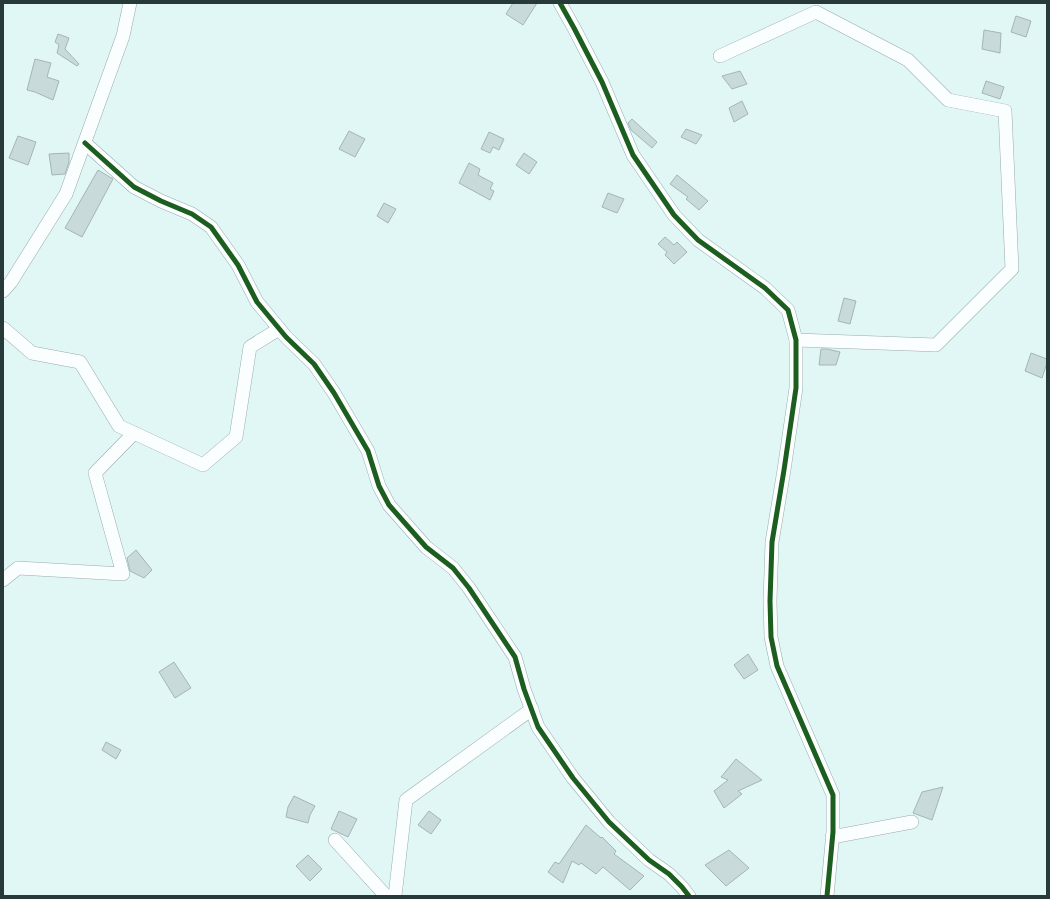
<svg xmlns="http://www.w3.org/2000/svg" width="1050" height="899" font-family="'DM Sans',sans-serif">
  <style>
    .building { fill: #c9dadb; stroke: #a3b6b6 }
    .lines { fill: none; stroke-linecap: round; stroke-linejoin: round }
    .minor-casing { stroke: #99acaa; stroke-width: 14 }
    .minor { stroke: #fafefe; stroke-width: 13 }
    .cycleway-casing { stroke: #fff; stroke-width: 8 }
    .cycleway { stroke: #1b5e20; stroke-width: 5 }
  </style>
  <rect width="100%" height="100%" fill="#e1f7f5"/>
  <g class="building">
    <polygon points="513,3 537,3 523,25 506,14"/>
    <polygon points="1016,16 1031,21 1026,37 1011,32"/>
    <polygon points="984,30 1001,33 1000,53 982,49"/>
    <polygon points="58,34 69,38 65,49 79,64 77,66 57,53 59,45 55,42"/>
    <polygon points="35,59 51,63 47,77 59,81 53,100 35,92 27,90"/>
    <polygon points="740,71 747,84 732,89 722,76"/>
    <polygon points="986,81 1004,87 1000,99 982,93"/>
    <polygon points="742,101 748,114 734,122 729,108"/>
    <polygon points="632,119 657,142 652,148 631,130 628,123"/>
    <polygon points="686,129 702,135 696,144 681,137"/>
    <polygon points="349,131 365,139 355,157 339,149"/>
    <polygon points="489,132 504,139 499,150 493,147 490,153 481,149"/>
    <polygon points="18,136 36,142 28,165 9,158"/>
    <polygon points="69,153 69,162 65,174 52,175 49,154"/>
    <polygon points="524,153 537,162 529,174 516,165"/>
    <polygon points="469,163 480,169 478,175 493,183 490,189 494,191 490,200 459,183"/>
    <polygon points="98,170 113,179 82,237 65,228"/>
    <polygon points="677,175 688,184 708,201 699,210 686,199 688,197 670,184"/>
    <polygon points="608,193 624,199 617,213 602,207"/>
    <polygon points="384,203 396,209 388,223 377,216"/>
    <polygon points="665,237 674,245 677,242 687,252 674,264 665,255 667,252 658,244"/>
    <polygon points="844,298 856,301 850,324 838,321"/>
    <polygon points="821,349 827,349 840,352 836,365 819,365"/>
    <polygon points="1031,353 1047,359 1047,363 1042,378 1025,371"/>
    <polygon points="136,550 152,570 144,578 130,571 127,558"/>
    <polygon points="748,654 758,670 744,679 734,665"/>
    <polygon points="174,662 191,688 175,698 159,672"/>
    <polygon points="106,742 121,750 116,759 102,750"/>
    <polygon points="736,759 762,780 738,791 742,794 724,808 714,791 728,780 721,777"/>
    <polygon points="943,787 932,820 913,813 922,792"/>
    <polygon points="294,796 315,806 310,815 308,823 286,817 288,807"/>
    <polygon points="339,811 357,819 348,837 331,829"/>
    <polygon points="429,811 441,820 431,834 418,825"/>
    <polygon points="586,825 601,838 602,837 616,851 614,854 644,876 630,890 603,867 596,874 581,863 579,865 572,861 563,883 548,872 555,862 559,864"/>
    <polygon points="729,850 749,868 726,886 705,865"/>
    <polygon points="308,855 322,869 310,881 296,866"/>
  </g>
  <g class="lines">
    <g class="minor-casing">
      <g id="minor">
        <polyline points="560,3 574,28 602,82 633,155 674,215 698,240 765,288 788,310 796,340 796,388 784,470 772,542 770,601 771,637 777,666 833,795 833,832 827,896"/>
        <polyline points="720,56 816,12 908,60 948,100 1005,111 1012,269 936,345 796,340"/>
        <polyline points="85,143 134,187 161,201 192,214 211,227 238,265 257,302 286,337 314,364 334,393 368,451 379,486 389,505 426,547 453,568 469,588 515,657 524,689 538,727 573,778 609,822 649,860 669,874 682,887 689,896"/>
        <polyline points="3,291 11,282 66,194 123,36 130,3"/>
        <polyline points="3,328 32,353 80,362 119,426 203,465 236,437 250,347 279,329"/>
        <polyline points="3,580 18,568 123,574 95,473 134,433"/>
        <polyline points="832,837 912,822"/>
        <polyline points="335,840 386,896"/>
        <polyline points="395,896 406,800 532,709"/>
      </g>
    </g>
    <use href="#minor" class="minor"/>
    <g class="cycleway-casing">
      <g id="cycleway">
        <polyline points="560,3 574,28 602,82 633,155 674,215 698,240 765,288 788,310 796,340 796,388 784,470 772,542 770,601 771,637 777,666 833,795 833,832 827,896"/>
        <polyline points="85,143 134,187 161,201 192,214 211,227 238,265 257,302 286,337 314,364 334,393 368,451 379,486 389,505 426,547 453,568 469,588 515,657 524,689 538,727 573,778 609,822 649,860 669,874 682,887 689,896"/>
      </g>
    </g>
    <use href="#cycleway" class="cycleway"/>
  </g>
  <rect width="1050" height="899" fill="none" stroke="#273a39" stroke-width="8"/>
</svg>
